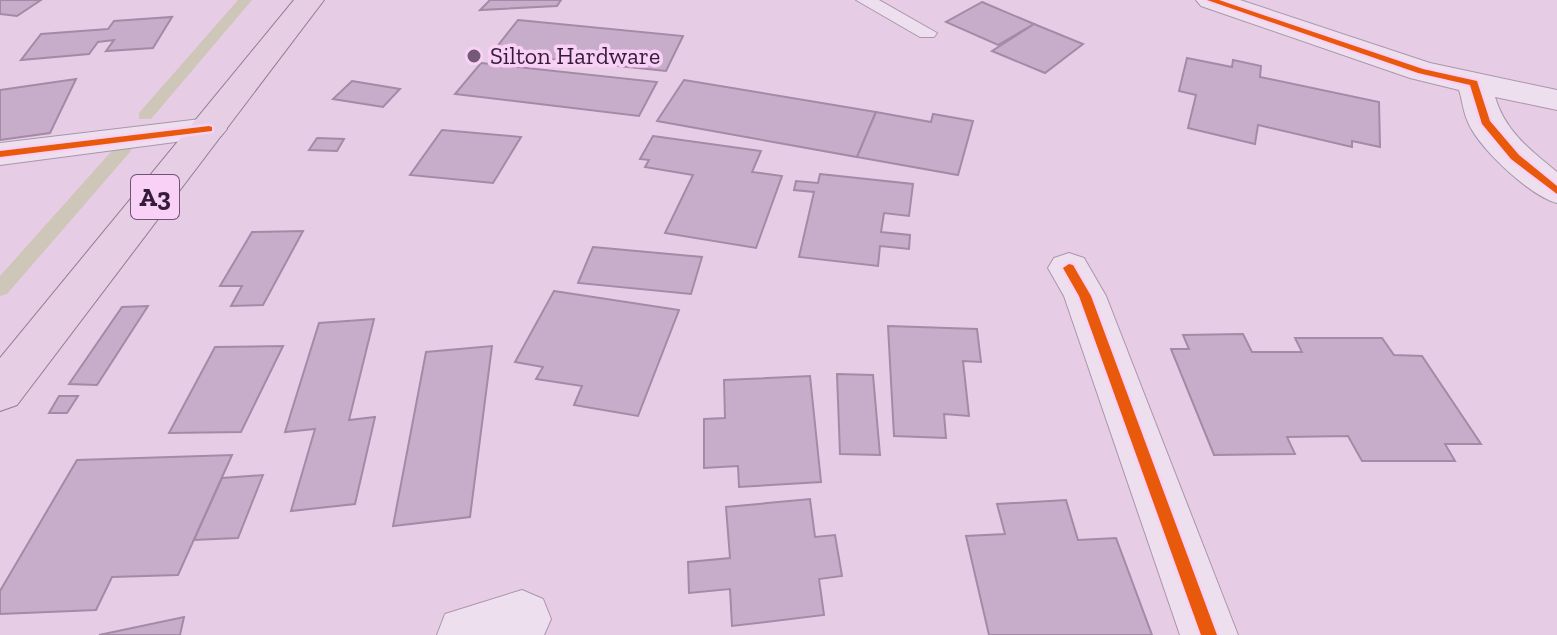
<svg xmlns="http://www.w3.org/2000/svg" width="1557" height="635" font-family="'Zilla Slab',serif">
  <style>
    .lines { fill: none; stroke-linecap: round; stroke-linejoin: round }
    .stream { fill: #cec6b8; fill-rule: evenodd }
    .building { fill: #c7adca; stroke: #a38ba7; stroke-width: 2 }
    .lane-casing { stroke: #aa95ac; stroke-width: 2 }
    .street-casing { stroke: #aa95ac; stroke-width: 2 }
    .primary-casing { stroke: #907c91; stroke-width: 2 }
    .lane { fill: #eedfee; fill-rule: evenodd }
    .street { fill: #eedfee; fill-rule: evenodd }
    .primary { fill: #e6cfe5; fill-rule: evenodd }
    .cycleway-casing { stroke: #f9d1f7; stroke-width: 5 }
    .cycleway { fill: #e8590c; fill-rule: evenodd }
    .poi-dot { fill: #745a78; stroke: #f9d1f7; stroke-width: 3 }
    .labels { text-anchor: middle; stroke-width: 7; stroke-linejoin: round; paint-order: stroke }
    .far-poi-label { font-size: 24px; fill: #361c3c; stroke: #f9d1f7; text-anchor: start }
    .shield { fill: #f9d1f7; stroke: #705274; stroke-width: 2 }
    .shield-label { font-size: 26px; font-weight: bold; fill: #361c3c }
  </style>
  <rect width="100%" height="100%" fill="#e7cce6"/>
  <g class="lines">
    <g class="stream">
      <polygon points="238,0 252,0 151,119 139,119 139,113"/>
      <polygon points="124,143 132,148 130,152 7,294 0,296 0,276 118,144"/>
    </g>
  </g>
  <g class="building">
    <polygon points="0,0 41,0 17,16 0,14"/>
    <polygon points="490,0 561,0 557,6 480,10"/>
    <polygon points="982,2 1034,24 998,45 946,22"/>
    <polygon points="172,17 153,48 106,51 114,40 98,42 89,54 21,60 41,34 108,29 114,21"/>
    <polygon points="518,20 683,36 666,71 492,53"/>
    <polygon points="1034,24 1083,44 1045,73 992,51"/>
    <polygon points="1187,58 1232,67 1233,60 1261,66 1260,77 1379,102 1380,147 1352,141 1352,147 1258,125 1255,144 1188,128 1196,95 1179,91"/>
    <polygon points="481,63 657,82 639,116 455,94"/>
    <polygon points="76,79 50,133 0,140 0,90"/>
    <polygon points="684,80 876,112 857,157 657,121"/>
    <polygon points="352,81 400,89 383,107 333,99"/>
    <polygon points="876,112 931,122 933,114 973,121 958,175 857,157"/>
    <polygon points="442,130 521,137 493,183 410,175"/>
    <polygon points="653,136 761,151 752,172 782,176 756,248 665,233 693,175 645,167 649,160 640,159"/>
    <polygon points="317,138 344,139 337,151 309,150"/>
    <polygon points="820,174 913,184 909,216 884,213 881,232 910,235 909,249 880,246 878,266 799,257 814,192 794,190 796,181 818,183"/>
    <polygon points="303,231 263,305 231,306 242,286 220,286 252,232"/>
    <polygon points="593,247 702,257 691,294 578,283"/>
    <polygon points="554,291 679,310 638,416 574,405 582,386 536,379 543,367 515,362"/>
    <polygon points="148,306 97,385 69,384 122,307"/>
    <polygon points="374,319 349,420 375,417 355,504 291,511 315,429 285,432 319,323"/>
    <polygon points="888,326 977,329 981,362 963,361 969,416 944,414 946,438 894,436"/>
    <polygon points="1243,334 1252,352 1302,352 1295,338 1382,338 1394,355 1422,356 1481,444 1445,444 1455,461 1362,461 1348,436 1287,437 1295,454 1214,455 1171,349 1189,349 1183,335"/>
    <polygon points="283,346 241,432 169,433 215,347"/>
    <polygon points="492,346 470,517 393,526 426,352"/>
    <polygon points="837,374 873,375 880,455 840,454"/>
    <polygon points="810,376 821,482 739,487 738,466 704,468 704,419 725,418 724,380"/>
    <polygon points="59,396 78,396 67,413 49,413"/>
    <polygon points="232,455 178,575 112,577 96,610 0,614 0,591 77,460"/>
    <polygon points="263,475 238,538 194,540 222,478"/>
    <polygon points="810,499 815,537 835,535 842,576 819,579 824,615 732,626 730,589 689,593 688,562 730,558 726,507"/>
    <polygon points="1066,500 1078,540 1116,538 1152,635 989,635 966,536 1005,534 997,504"/>
    <polygon points="184,617 180,635 99,635"/>
  </g>
  <g class="lines">
    <g class="lane-casing">
      <polygon id="lane" points="856,0 879,0 937,33 934,37 920,37"/>
    </g>
    <g class="street-casing">
      <g id="street">
        <path d="M1196 0H1240L1430 63 1557 90V110L1495 97C1505 131 1530 150 1557 172V203C1530 196 1477 147 1467 120 1463 110 1462 99 1459 90L1410 78 1201 6Z"/>
        <polygon points="209,118 221,122 227,129 221,136 0,165 0,143"/>
        <polygon points="1069,253 1084,258 1106,296 1238,635 1180,635 1064,296 1048,268 1054,258"/>
        <polygon points="522,590 543,599 551,619 544,635 437,635 445,614"/>
      </g>
    </g>
    <g class="primary-casing">
      <polygon id="primary" points="294,0 324,0 17,405 0,411 0,358"/>
    </g>
    <use href="#lane" class="lane"/>
    <use href="#street" class="street"/>
    <use href="#primary" class="primary"/>
    <g class="cycleway-casing">
      <g id="cycleway">
        <polygon points="1207,0 1219,0 1423,69 1477,81 1490,121 1519,155 1557,186 1557,194 1511,159 1482,124 1470,85 1418,73"/>
        <polygon points="209,126 212,127 212,131 0,157 0,151"/>
        <polygon points="1069,264 1073,265 1091,296 1217,635 1201,635 1079,296 1063,268"/>
      </g>
    </g>
    <use href="#cycleway" class="cycleway"/>
  </g>
  <circle class="poi-dot" cx="474" cy="56" r="8"/>
  <g class="labels">
    <g class="far-poi-label">
      <text x="490" y="64">Silton Hardware</text>
    </g>
    <rect class="shield" x="131" y="175" width="48" height="44" rx="6"/>
    <g class="shield-label">
      <text x="155" y="206">A3</text>
    </g>
  </g>
</svg>
